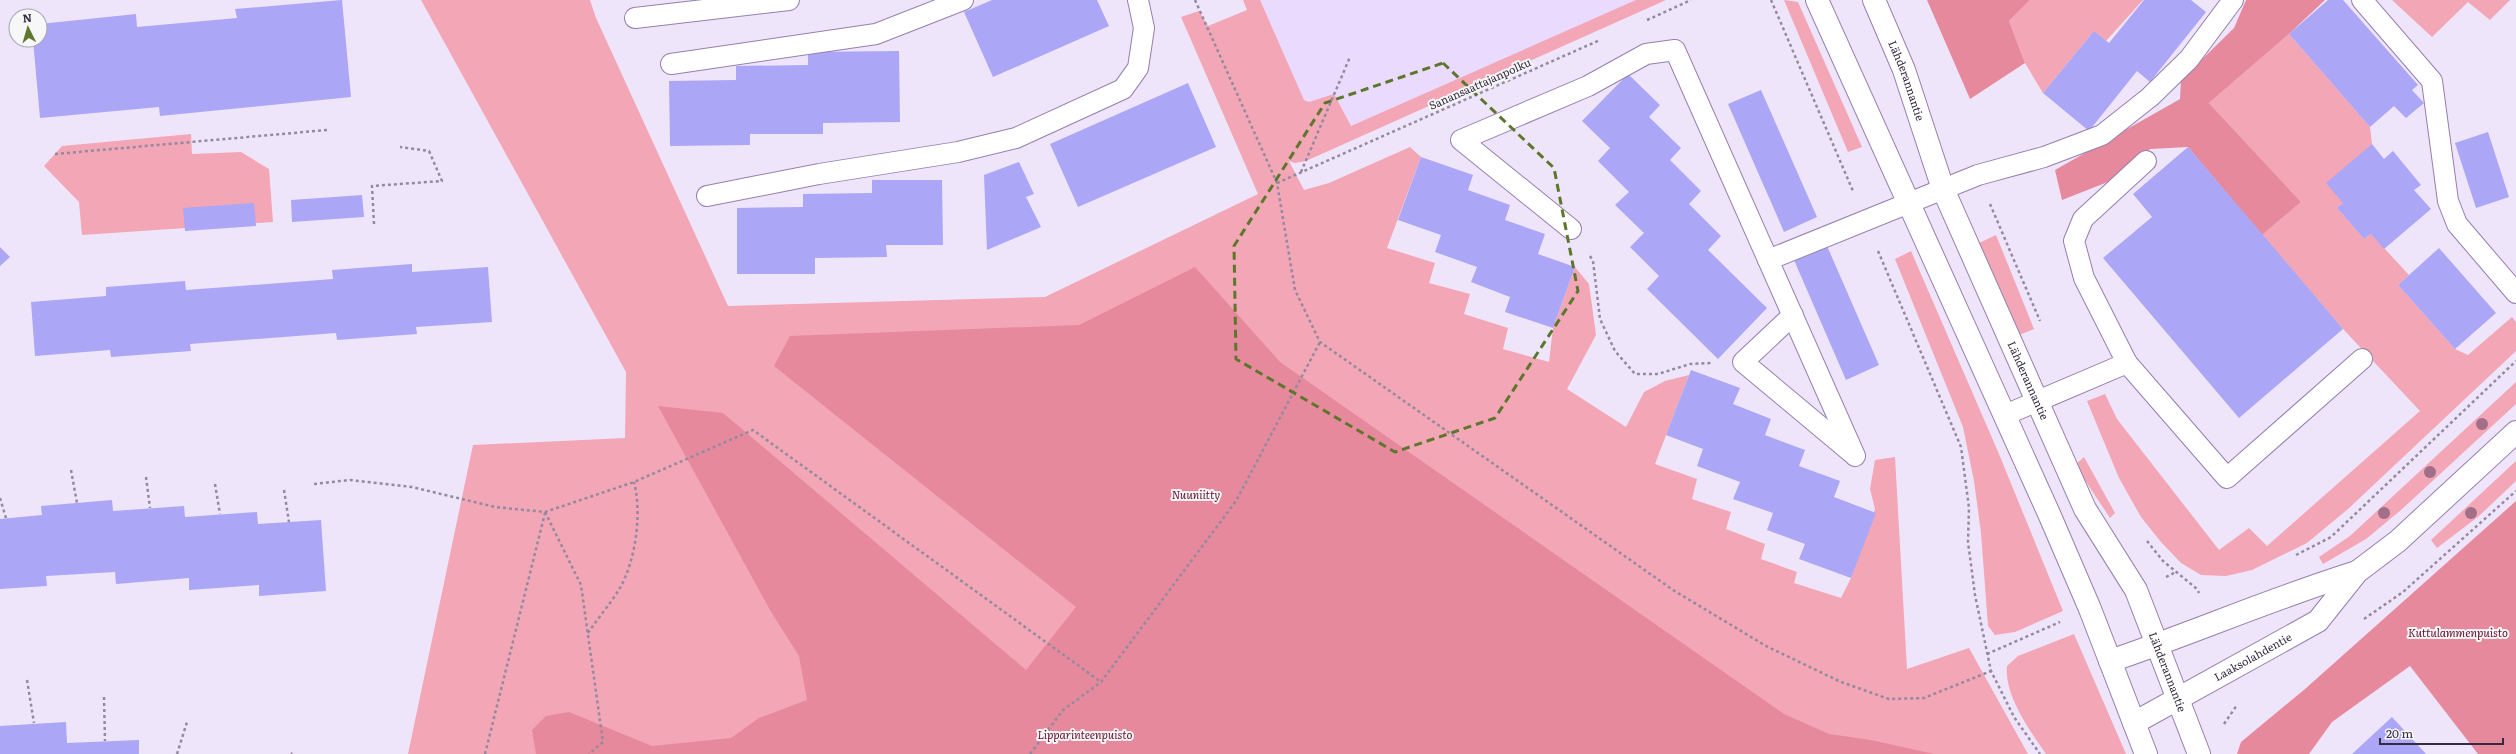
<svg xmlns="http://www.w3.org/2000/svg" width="2516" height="754" font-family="Literata,serif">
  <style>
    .built { fill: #eadafd }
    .green { fill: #f3a6b5 }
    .forest { fill: #e6899d }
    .building { fill: #aba6f6 }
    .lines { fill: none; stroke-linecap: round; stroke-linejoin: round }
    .lane-casing { stroke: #967faf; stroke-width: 22 }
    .secondary-casing { stroke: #967faf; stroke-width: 24 }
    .path { stroke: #948a9f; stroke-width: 2.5; stroke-dasharray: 3 3; stroke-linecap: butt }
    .lane { stroke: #fff; stroke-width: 20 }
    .secondary { stroke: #fff; stroke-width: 22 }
    .tree { fill: #a16f88 }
    .marked { fill: none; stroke: #5c772b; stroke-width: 3; stroke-dasharray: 8 5; stroke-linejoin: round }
    .labels { text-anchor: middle; stroke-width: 4; stroke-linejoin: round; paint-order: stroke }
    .street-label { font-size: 11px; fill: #352b40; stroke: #f7f7f7 }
    .park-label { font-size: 11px; font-style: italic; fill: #610f2b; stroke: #f7f7f7 }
  </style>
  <rect width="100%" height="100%" fill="#efe5fa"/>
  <polygon class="built" points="1249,0 1662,0 1314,151"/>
  <g class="green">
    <polygon points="421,0 590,0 596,18 728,306 1045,297 1258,194 1181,17 1199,11 1208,26 1247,10 1243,0 1260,0 1304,100 1309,102 1334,94 1351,126 1636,0 1666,0 1306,161 1295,163 1289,161 1304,190 1329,183 1410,147 1421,157 1387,248 1435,263 1429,283 1470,294 1464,314 1508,328 1503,349 1549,362 1553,328 1575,267 1589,284 1596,335 1567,389 1626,427 1644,392 1665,381 1689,375 1655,464 1697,479 1692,499 1731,512 1726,529 1765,544 1761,559 1797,572 1794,583 1841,598 1851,578 1875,509 1870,489 1875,460 1895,457 1907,669 1969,648 2028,754 408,754 473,445 625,438 626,372"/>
    <polygon points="1784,0 1798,2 1862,147 1848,152"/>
    <polygon points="2030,0 2143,0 2106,41 2094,31 2043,93 2025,63 2009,21"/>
    <polygon points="2392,0 2510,0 2490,20 2468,2 2432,37"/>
    <polygon points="2289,34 2370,127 2372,144 2343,203 2337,208 2364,239 2371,234 2409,275 2398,285 2455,349 2468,355 2512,317 2516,322 2516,351 2348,509 2307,543 2252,570 2226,576 2201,575 2181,563 2161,542 2141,517 2119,478 2087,401 2105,394 2117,419 2219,550 2249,528 2267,546 2420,411 2343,329 2262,235 2301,202 2209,103"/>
    <polygon points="191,134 192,154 241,152 269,169 273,222 82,235 79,202 44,166 62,146"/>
    <polygon points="1996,235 2034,329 2019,335 1979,243"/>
    <polygon points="1911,251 1999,454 2063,611 2015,632 1995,635 1988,626 1981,533 1974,481 1963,427 1895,259"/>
    <polygon points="2516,382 2516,404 2401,510 2366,539 2323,564 2319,557 2350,536"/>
    <polygon points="2084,457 2115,513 2110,518 2075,465"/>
    <polygon points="2516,461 2516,481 2479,516 2437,548 2431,540"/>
    <path d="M2074 634 2126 754H2046C2030 731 2004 695 2007 666L2018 656Z"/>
  </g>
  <g class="forest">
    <polygon points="1927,0 2030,0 2009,21 2025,63 1970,99"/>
    <polygon points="2246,0 2325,0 2289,34 2209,103 2301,202 2262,235 2188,147 2150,149 2118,178 2062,200 2055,170 2180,99 2181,80 2234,28"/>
    <polygon points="1195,267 1280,362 1784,714 1829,734 1871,740 1934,754 536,754 532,730 546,716 569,712 652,746 731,738 759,718 807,700 799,656 770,610 658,406 723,413 1026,670 1076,607 774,366 790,336 1079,325"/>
    <polygon points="2516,501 2516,754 2478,754 2410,666 2332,722 2309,754 2237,754 2241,742 2305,689"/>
  </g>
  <g class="building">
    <polygon points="342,0 351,97 160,116 159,107 40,118 33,40 40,40 40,24 136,14 137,27 237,18 235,9"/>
    <polygon points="992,0 1097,0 1109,26 993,77 964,12"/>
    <polygon points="2144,0 2191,0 2206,12 2150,82 2137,71 2089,131 2043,93 2094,31 2109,43"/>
    <polygon points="2328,0 2343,0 2418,85 2412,90 2424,103 2406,118 2394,106 2370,127 2289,34"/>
    <polygon points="899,51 900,122 823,123 823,134 750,134 750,145 670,146 669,81 736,80 736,66 808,65 808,52"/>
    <polygon points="1628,74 1660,105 1649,117 1681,148 1670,160 1701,191 1689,204 1721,236 1708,250 1767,308 1718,359 1647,289 1659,276 1630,247 1644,233 1615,205 1629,192 1598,161 1610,148 1582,121"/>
    <polygon points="1188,83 1216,147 1078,207 1050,144"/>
    <polygon points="1761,90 1817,217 1784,232 1728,104"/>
    <polygon points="2488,132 2509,197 2476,208 2455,143"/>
    <polygon points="2372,144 2384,159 2393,151 2421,185 2414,190 2431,209 2384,249 2371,234 2364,239 2337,208 2343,203 2326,183"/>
    <polygon points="2188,147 2343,329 2239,418 2103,258 2152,217 2133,194"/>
    <polygon points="1421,157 1473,175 1468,190 1510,205 1505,220 1545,234 1538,254 1575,267 1553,328 1505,312 1510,297 1471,282 1477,267 1435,252 1441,235 1398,220"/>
    <polygon points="1019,162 1034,194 1026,197 1041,227 987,250 984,175"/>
    <polygon points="872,180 942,180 943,245 886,245 887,257 815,258 815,274 737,274 737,208 803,207 803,194 872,193"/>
    <polygon points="362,195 364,217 292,222 291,200"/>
    <polygon points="254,203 256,226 185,231 183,208"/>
    <polygon points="1827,246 1879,365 1846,380 1794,260"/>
    <polygon points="0,247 10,257 0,266"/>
    <polygon points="2439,248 2496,313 2455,349 2398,285"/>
    <polygon points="412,264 412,272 488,267 492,322 416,327 417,334 337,340 336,333 190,344 191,351 111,357 110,350 35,356 31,302 106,296 106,287 185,281 186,290 333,279 332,270"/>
    <polygon points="1691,370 1740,388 1733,404 1771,419 1765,435 1805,450 1799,466 1840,481 1834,497 1876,513 1851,578 1799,559 1805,544 1767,530 1773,513 1733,499 1740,482 1697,466 1703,449 1666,435"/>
    <polygon points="112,500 113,511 184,506 185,517 257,512 258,524 321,520 326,591 259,596 259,585 189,590 189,578 116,584 115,572 46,576 47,586 0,589 0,519 42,515 41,506"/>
    <polygon points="2392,717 2426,754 2352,754"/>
    <polygon points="66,722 67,743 139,740 139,754 0,754 0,726"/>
  </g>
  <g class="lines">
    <g class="lane-casing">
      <g id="lane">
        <polyline points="2362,0 2432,81 2448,201 2457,224 2516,293"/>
        <polyline points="635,18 789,0"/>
        <polyline points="671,64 876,34 963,0"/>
        <polyline points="707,196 819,174 958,152 1016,138 1123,89 1138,68 1144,28 1138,0"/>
        <polyline points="1571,229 1461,140 1588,86 1646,54 1675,50 1855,456"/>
        <polyline points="1768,260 1978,175 2044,157 2102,135 2150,97 2189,59 2233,0"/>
        <polyline points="1793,315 1743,362 1852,453"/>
        <polyline points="2127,363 2084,278 2074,241 2083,219 2146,161"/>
        <polyline points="2005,415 2127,363 2227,478 2362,359"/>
      </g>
    </g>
    <g class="secondary-casing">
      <g id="secondary">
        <polyline points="1817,0 2050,516 2090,609 2146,754"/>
        <path id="s1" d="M1874 0 1904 70 1943 189 2085 509 2136 590 2199 754"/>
        <path d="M2110 661C2193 633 2273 598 2357 572"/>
        <path id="s2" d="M2134 723 2318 621 2357 572 2398 541 2516 432"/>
      </g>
    </g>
    <g class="path">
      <polyline points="1195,0 1277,183 1295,290 1320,342 1673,590 1766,646 1841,682 1889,699 1924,698 1991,671"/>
      <polyline points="1771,0 1853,191"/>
      <polyline points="1647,20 1691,0"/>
      <polyline points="55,154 327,130"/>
      <polyline points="1301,172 1350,57"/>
      <polyline points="1277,183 1600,40"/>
      <polyline points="1990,204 2040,321"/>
      <polyline points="374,224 372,186 442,181 429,151 400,147"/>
      <polyline points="1878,251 1961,447 1969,508 1968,542 1975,595 1991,671 2014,717 2040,754"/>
      <polyline points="1590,256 1593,261 1600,319 1615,351 1635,374 1658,374 1690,364 1712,363"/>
      <polyline points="71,470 77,503"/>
      <polyline points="146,477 150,508"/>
      <polyline points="215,484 220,514"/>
      <polyline points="314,484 350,480 412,487 495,507 545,512 634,482 753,430 1101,682"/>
      <polyline points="284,490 289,522"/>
      <polyline points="0,498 6,518"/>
      <polyline points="545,512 581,585 603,742 589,754"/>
      <polyline points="2147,541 2163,561 2197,589 2199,593"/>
      <polyline points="2296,555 2331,537 2516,361"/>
      <polyline points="2166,577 2176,572"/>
      <polyline points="2364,619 2403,592 2516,491"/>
      <path d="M588 633C598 618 611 603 620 588 636 559 642 513 634 482"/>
      <polyline points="1987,654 2060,622"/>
      <polyline points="27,680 34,723"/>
      <polyline points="104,697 105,741"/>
      <polyline points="2224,724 2237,705"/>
      <polyline points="291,753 292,754"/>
      <polyline points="177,754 187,722"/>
      <polyline points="485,754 545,513"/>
      <polyline points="1030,754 1063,710 1101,682 1236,501 1320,342"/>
    </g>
    <use href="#lane" class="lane"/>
    <use href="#secondary" class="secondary"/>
  </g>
  <g class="tree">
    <circle cx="2482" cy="424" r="6"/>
    <circle cx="2430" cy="472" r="6"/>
    <circle cx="2384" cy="513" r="6"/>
    <circle cx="2471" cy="513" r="6"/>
  </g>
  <path class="marked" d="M1443 63 1554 168 1578 291 1495 418 1395 452 1236 359 1234 246 1325 103Z"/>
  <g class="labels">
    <g class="street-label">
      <text dy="4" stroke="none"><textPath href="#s1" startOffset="87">Lähderannantie</textPath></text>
      <text transform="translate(1480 84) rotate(-24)" y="4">Sanansaattajanpolku</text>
      <text dy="4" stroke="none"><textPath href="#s1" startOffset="411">Lähderannantie</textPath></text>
      <text dy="4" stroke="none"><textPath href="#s2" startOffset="136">Laaksolahdentie</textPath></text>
      <text dy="4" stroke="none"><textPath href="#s1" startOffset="735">Lähderannantie</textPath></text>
    </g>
    <g class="park-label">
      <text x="1196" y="499">Nuuniitty</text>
      <text x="2458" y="637">Kuttulammenpuisto</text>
      <text x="1085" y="739">Lipparinteenpuisto</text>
    </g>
  </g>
  <g transform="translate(28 28) rotate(355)"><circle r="19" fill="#f7f7f7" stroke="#a9a5ae"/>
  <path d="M0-3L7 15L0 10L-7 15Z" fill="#5c772b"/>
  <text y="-6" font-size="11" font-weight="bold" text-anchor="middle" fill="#352b40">N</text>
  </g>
  <path d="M2380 738v6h123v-6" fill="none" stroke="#352b40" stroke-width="2"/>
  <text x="2386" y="738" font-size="12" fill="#352b40" stroke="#f7f7f7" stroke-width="3" paint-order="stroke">20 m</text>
</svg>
